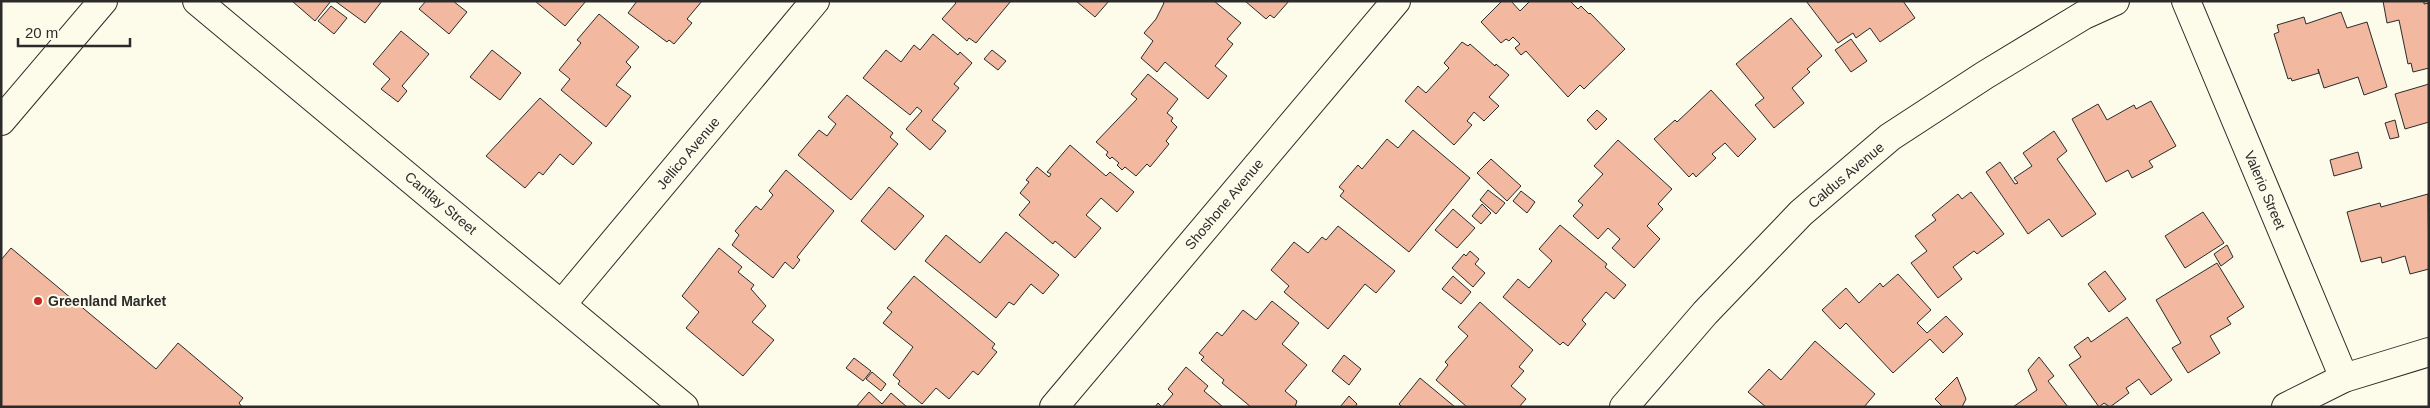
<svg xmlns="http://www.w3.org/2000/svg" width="2430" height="408" font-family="Helvetica,sans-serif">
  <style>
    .building { fill: #f2b8a0; stroke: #2b2b2b }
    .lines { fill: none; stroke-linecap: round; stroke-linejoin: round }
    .street-casing { stroke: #2b2b2b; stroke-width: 30 }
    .secondary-casing { stroke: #2b2b2b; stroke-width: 30 }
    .primary-casing { stroke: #2b2b2b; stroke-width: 30 }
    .street { stroke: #fdfbea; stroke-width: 28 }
    .secondary { stroke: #fdfbea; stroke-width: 28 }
    .primary { stroke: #fdfbea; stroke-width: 28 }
    .poi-dot { fill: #c62828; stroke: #fdfbea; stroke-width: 2 }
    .labels { text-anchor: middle; stroke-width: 4; stroke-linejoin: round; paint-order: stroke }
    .street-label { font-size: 14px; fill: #2b2b2b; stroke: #fdfbea }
    .poi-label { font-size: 14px; font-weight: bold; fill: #2b2b2b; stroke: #fdfbea; text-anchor: start }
  </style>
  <rect width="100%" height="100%" fill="#fdfbea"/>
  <g class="building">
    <polygon points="292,1 331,1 315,21"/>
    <polygon points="335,1 382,1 365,23"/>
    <polygon points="426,1 453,1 467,12 449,34 419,9"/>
    <polygon points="535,1 586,1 565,26"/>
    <polygon points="637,1 702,1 687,19 692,23 674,44 669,40 667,42 628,13"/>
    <polygon points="954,1 1011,1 976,43 969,38 967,41 942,19 956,3"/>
    <polygon points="1076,1 1109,1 1095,17"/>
    <polygon points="1162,1 1214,1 1241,23 1227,39 1233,44 1215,66 1227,76 1208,99 1165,62 1157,72 1141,58 1153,41 1144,33 1156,19 1164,3"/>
    <polygon points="1245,1 1289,1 1274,18 1270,15 1266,19"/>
    <polygon points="1502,1 1511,1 1520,11 1530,1 1570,1 1578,9 1581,6 1589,14 1590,13 1625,49 1584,89 1580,85 1568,97 1526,51 1521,55 1515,48 1520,44 1513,37 1509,41 1506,39 1501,43 1481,22"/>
    <polygon points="1806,1 1903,1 1915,18 1880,42 1870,28 1856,38 1853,33 1838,43"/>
    <polygon points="2383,1 2424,1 2424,4 2429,3 2429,68 2413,72 2411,63 2408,64 2399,20 2387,23"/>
    <polygon points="331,6 347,18 334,34 318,21"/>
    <polygon points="2341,12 2347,28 2367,22 2387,87 2364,95 2358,77 2324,88 2318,69 2319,73 2292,81 2291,78 2288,79 2274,34 2279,32 2277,25 2304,17 2306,24"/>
    <polygon points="599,14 639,47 626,62 631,67 616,85 631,96 606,127 561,90 570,79 559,70 581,43 577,40"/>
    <polygon points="1791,18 1822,56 1807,69 1810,72 1792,88 1804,103 1774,128 1755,105 1764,98 1736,64"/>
    <polygon points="401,31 429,54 402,86 407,91 398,102 381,89 390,79 373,64"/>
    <polygon points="933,34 958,55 960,52 972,63 954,84 959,88 932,120 946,131 930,150 906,129 922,111 917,107 910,115 863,78 886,50 901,62 914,45 920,50"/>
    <polygon points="1851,39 1867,61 1851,72 1835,50"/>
    <polygon points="1462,42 1468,46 1470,44 1495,66 1496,64 1509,75 1489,97 1499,106 1484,121 1474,112 1467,121 1472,125 1454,145 1405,101 1418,86 1426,93 1449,68 1444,63"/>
    <polygon points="492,50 521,73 500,100 470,77"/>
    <polygon points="992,50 1006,61 998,70 984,59"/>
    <polygon points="1148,74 1178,99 1167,113 1173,118 1171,121 1177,127 1166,141 1169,144 1150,167 1147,164 1136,176 1125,167 1122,170 1117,165 1119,163 1112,157 1110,159 1106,155 1108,152 1096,142 1137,99 1131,94"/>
    <polygon points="2429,84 2429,122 2405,129 2395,94"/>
    <polygon points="1711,90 1756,139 1738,157 1725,143 1712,154 1716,158 1696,177 1693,173 1689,177 1654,139 1675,120 1677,122"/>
    <polygon points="847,95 893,133 890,137 898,144 851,200 798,155 819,130 827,136 836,124 828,117"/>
    <polygon points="540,98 592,143 573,165 560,154 543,175 539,172 525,188 486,156"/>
    <polygon points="2151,101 2176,146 2149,161 2153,167 2132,178 2128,170 2106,182 2072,119 2098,104 2107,120 2134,105 2136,109"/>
    <polygon points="1597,110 1607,119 1596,130 1587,120"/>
    <polygon points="2395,120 2399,137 2390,139 2385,123"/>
    <polygon points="1413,130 1470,178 1409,252 1340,196 1344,191 1339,187 1358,165 1362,169 1387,139 1398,148"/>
    <polygon points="2054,131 2067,151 2057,159 2096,214 2062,237 2049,219 2028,234 1986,172 2000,162 2015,184 2018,183 2014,178 2032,166 2023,153"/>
    <polygon points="1618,140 1672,189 1658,204 1663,209 1647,226 1660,239 1634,268 1612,248 1620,239 1608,228 1598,239 1573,216 1583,205 1578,201 1603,174 1594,166"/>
    <polygon points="1070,145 1106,176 1110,172 1134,192 1117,212 1101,198 1086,215 1101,228 1075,258 1055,241 1053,244 1019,215 1030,202 1020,193 1029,182 1026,180 1037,167 1049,177 1051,174 1047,172"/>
    <polygon points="2358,152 2362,168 2334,176 2330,160"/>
    <polygon points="1491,159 1521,186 1507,201 1477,173"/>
    <polygon points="786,170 834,211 797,257 800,260 793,269 785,262 773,278 732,245 739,235 735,231 756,206 761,210 773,195 769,191"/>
    <polygon points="889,187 924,216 895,250 861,221"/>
    <polygon points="1488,190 1505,203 1496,214 1480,200"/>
    <polygon points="1521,191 1535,202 1527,213 1513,201"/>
    <polygon points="1971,192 2004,234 1977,254 1974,251 1953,267 1962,279 1938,298 1911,263 1927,251 1915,236 1936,220 1932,215 1958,194 1962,199"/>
    <polygon points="2428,194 2429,269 2410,274 2405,256 2382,263 2381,257 2361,262 2347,212 2380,203 2381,207"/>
    <polygon points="1482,204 1491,213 1481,224 1472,216"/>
    <polygon points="1453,209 1475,228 1457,248 1435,230"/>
    <polygon points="2203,212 2224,243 2185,268 2165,236"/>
    <polygon points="1560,225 1607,264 1605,267 1626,285 1614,299 1606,292 1582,320 1586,324 1568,346 1563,342 1560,345 1503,297 1518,279 1529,288 1552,261 1539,249"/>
    <polygon points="1338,226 1395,271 1376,293 1365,284 1328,329 1284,292 1289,286 1271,270 1294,242 1308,253 1322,237 1326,240"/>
    <polygon points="1006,232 1059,275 1043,294 1031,284 1014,305 1009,302 996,318 925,261 946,235 980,263"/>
    <polygon points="2227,245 2233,257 2221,266 2214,254"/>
    <polygon points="11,248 156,369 178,343 243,398 239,403 242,407 1,407 1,260"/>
    <polygon points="719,248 742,267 738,272 754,285 751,289 766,306 752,322 774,340 743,376 686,328 699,312 682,296"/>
    <polygon points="1470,251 1479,259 1475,264 1485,273 1473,287 1452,268 1464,254 1466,256"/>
    <polygon points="2217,263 2244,307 2227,318 2231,324 2210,336 2220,353 2188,373 2172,348 2181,343 2156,300"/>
    <polygon points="2105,271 2126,299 2109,312 2088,284"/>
    <polygon points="1898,274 1931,310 1917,323 1927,333 1946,316 1963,334 1943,353 1930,339 1893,373 1846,323 1840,329 1822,310 1846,288 1859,303 1880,283 1883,287"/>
    <polygon points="914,276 995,344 992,348 997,352 978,375 973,371 949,399 936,388 922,404 898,384 900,381 893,375 913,347 883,323 892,312 887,308"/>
    <polygon points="1453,276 1471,292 1461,304 1442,289"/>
    <polygon points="1272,301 1299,323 1282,344 1307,365 1285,391 1297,401 1295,407 1251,407 1222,383 1224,380 1201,360 1204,357 1199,353 1217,332 1222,336 1243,310 1256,320"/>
    <polygon points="1480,302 1533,350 1519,367 1524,371 1511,386 1526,399 1519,407 1467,407 1436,380 1448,365 1445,362 1468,336 1458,327"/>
    <polygon points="2127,317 2172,380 2151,395 2139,379 2126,388 2129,393 2110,407 2104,403 2099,407 2069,365 2081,357 2074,347 2088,337 2091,342"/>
    <polygon points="1815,341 1875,394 1864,407 1766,407 1748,392 1769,369 1781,380"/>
    <polygon points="1344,355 1361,369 1349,385 1332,371"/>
    <polygon points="2039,357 2054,376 2048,381 2068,407 2013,407 2037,390 2028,370"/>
    <polygon points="854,358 871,371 863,381 846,368"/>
    <polygon points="1186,367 1208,386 1204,391 1223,407 1155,407 1158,403 1162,407 1173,394 1168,389"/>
    <polygon points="872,372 886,384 881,391 866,379"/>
    <polygon points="1957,377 1966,399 1962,407 1943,407 1935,399"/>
    <polygon points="1420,378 1455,407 1402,407 1399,404"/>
    <polygon points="869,392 882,404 891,393 907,407 856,407"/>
    <polygon points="1349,396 1357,404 1355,407 1340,407"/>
  </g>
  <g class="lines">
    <g class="street-casing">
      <g id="street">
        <polyline points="197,1 684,407"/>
        <polyline points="2186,1 2344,378"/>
        <polyline points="562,304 815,1"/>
        <polyline points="1054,407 1396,1"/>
        <polyline points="2286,407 2344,378 2429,352"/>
      </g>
    </g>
    <g class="secondary-casing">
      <polyline id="secondary" points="1624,407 1705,313 1801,213 1890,137 1985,75 2084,15 2115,1"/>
    </g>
    <g class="primary-casing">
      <polyline id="primary" points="1,121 103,1"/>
    </g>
    <use href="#street" class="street"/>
    <use href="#secondary" class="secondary"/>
    <use href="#primary" class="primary"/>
  </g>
  <circle class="poi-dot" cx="38" cy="301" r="5"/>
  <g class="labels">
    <g class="street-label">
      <text transform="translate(688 153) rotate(-50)" y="5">Jellico Avenue</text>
      <text transform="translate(1846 175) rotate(-40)" y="5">Caldus Avenue</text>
      <text transform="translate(2265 190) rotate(67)" y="5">Valerio Street</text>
      <text transform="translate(441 203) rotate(40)" y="5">Cantlay Street</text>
      <text transform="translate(1224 204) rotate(-50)" y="5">Shoshone Avenue</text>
    </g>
    <g class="poi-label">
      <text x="48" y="306">Greenland Market</text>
    </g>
  </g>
  <rect width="2430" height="408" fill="none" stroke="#2b2b2b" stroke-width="5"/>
  <path d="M18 38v8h112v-8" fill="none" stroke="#2b2b2b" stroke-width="2.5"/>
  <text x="25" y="38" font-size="15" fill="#2b2b2b" stroke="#fdfbea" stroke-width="4" paint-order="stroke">20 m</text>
</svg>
